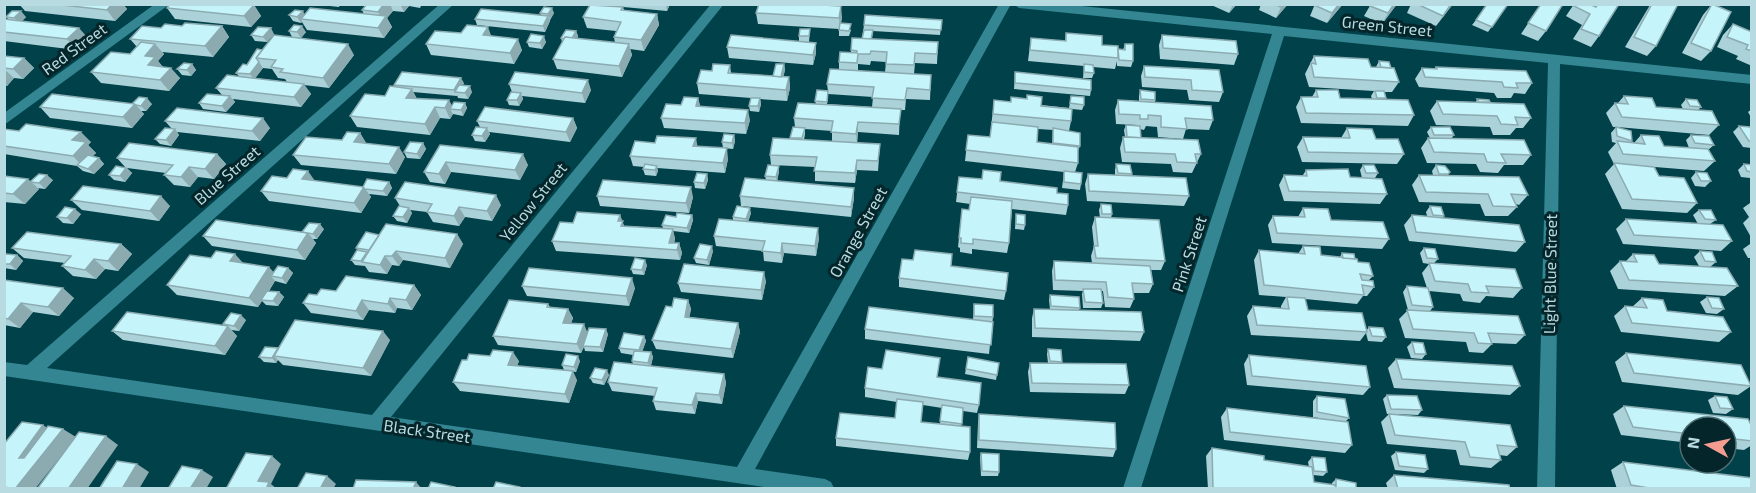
<svg xmlns="http://www.w3.org/2000/svg" width="1756" height="493" font-family="'Exo 2',sans-serif">
  <style>
    .lines { fill: none; stroke-linecap: round; stroke-linejoin: round }
    .minor { fill: #338692; fill-rule: evenodd }
    .wall { fill: #aad2d8; fill-rule: evenodd }
    .shaded-wall { fill: #8babb0 }
    .building { fill: #c6f4fb; stroke: #8babb0; stroke-width: 1.5 }
    .labels { text-anchor: middle; stroke-width: 6; stroke-linejoin: round; paint-order: stroke }
    .street-label { font-size: 16px; fill: #b7dbe0; stroke: #04252a }
  </style>
  <rect width="100%" height="100%" fill="#00414a"/>
  <g class="lines">
    <g class="minor">
      <polygon points="155,4 170,4 4,125 4,113"/>
      <polygon points="440,4 454,4 47,368 372,415 711,4 724,4 391,417 737,467 999,4 1011,4 755,469 825,479 831,482 834,488 770,488 4,376 4,362 27,365"/>
      <polygon points="1013,4 1062,4 1752,75 1752,84 1560,64 1555,488 1537,488 1548,63 1284,36 1141,488 1123,488 1272,34 1019,8"/>
    </g>
  </g>
  <g class="wall">
    <polygon points="19,4 123,4 127,9 115,21 25,11"/>
    <polygon points="330,4 340,4 339,7 330,6"/>
    <polygon points="367,4 422,4 420,8 409,6 404,12 393,11 387,18 392,27 384,38 307,30 302,22 301,23 293,21 289,15 305,14 364,14 362,10"/>
    <polygon points="610,4 670,4 667,11 623,7 624,10 657,14 659,25 644,51 630,49 632,55 622,77 557,69 553,59 562,42 561,38 576,31 578,36 577,39 615,43 614,37 616,31 587,28 583,17 610,6"/>
    <polygon points="1209,4 1237,4 1229,13"/>
    <polygon points="1261,4 1288,4 1276,18 1259,10"/>
    <polygon points="1315,4 1343,4 1327,23 1310,16"/>
    <polygon points="1371,4 1397,4 1382,24 1364,16"/>
    <polygon points="1411,4 1453,4 1436,26 1407,13"/>
    <polygon points="1508,4 1488,32 1472,25 1476,20"/>
    <polygon points="1541,4 1546,31 1538,41 1521,34"/>
    <polygon points="1574,4 1595,6 1596,4 1619,4 1599,36 1591,47 1573,39 1582,25 1566,16"/>
    <polygon points="1678,4 1656,46 1647,56 1625,47 1650,5"/>
    <polygon points="1712,4 1711,51 1701,61 1682,53 1703,15"/>
    <polygon points="254,5 261,16 251,27 175,19 167,8"/>
    <polygon points="540,13 554,13 550,20 550,21 545,32 477,25 475,19 541,15"/>
    <polygon points="756,13 842,17 841,23 851,30 849,36 839,36 839,29 758,24"/>
    <polygon points="6,17 26,17 22,21 88,38 76,50 4,41 4,19 8,19"/>
    <path d="M942 20 940 35 873 31 872 39 938 42 937 64 915 63 914 74 931 75 930 100 906 99 905 110H900L899 135 858 132 857 143 880 144 878 171 857 170 855 183 815 181V167L771 165 770 155 791 139 790 138 795 127 794 118 816 104 815 101 828 91 827 84 839 70V62L851 53V50L862 39 864 25ZM871 61 886 62 885 72 858 71V64L870 65ZM828 94 873 97 872 107 827 104ZM805 129 832 131V142L804 140 805 134Z"/>
    <polygon points="1733,24 1750,31 1752,28 1752,66 1736,59 1738,56 1717,47 1723,35"/>
    <polygon points="182,26 222,26 229,37 213,57 162,52 164,54 158,61 163,67 180,78 169,91 101,83 91,72 130,54 137,47 130,39 161,28"/>
    <polygon points="810,29 809,42 816,53 813,65 729,58 727,47 799,41 799,36"/>
    <polygon points="289,31 306,32 301,38 292,37"/>
    <polygon points="1066,33 1118,50 1123,50 1125,44 1133,61 1131,67 1117,66 1117,61 1115,69 1093,67 1094,73 1092,78 1083,78 1084,66 1028,61 1031,38 1065,41"/>
    <polygon points="274,34 267,42 255,41 251,35"/>
    <polygon points="1162,35 1238,54 1234,65 1160,59 1159,45"/>
    <polygon points="492,36 522,50 514,64 431,55 426,44"/>
    <polygon points="527,42 546,42 542,49 529,47"/>
    <path d="M257 49 354 55 329 88 304 85 311 94 301 107 233 99 235 102 226 112 203 109 199 103 222 95 216 88 239 76 236 73 247 65ZM263 68 272 69 278 78 285 79 287 82 255 78Z"/>
    <polygon points="4,56 24,58 34,68 23,79 14,78 7,86 4,85"/>
    <polygon points="1314,56 1371,67 1376,67 1379,61 1391,68 1399,82 1392,92 1384,92 1386,99 1414,115 1408,126 1301,123 1296,107 1301,97 1312,97 1316,90 1340,98 1372,99 1371,96 1374,91 1309,87 1305,74"/>
    <polygon points="192,64 196,70 191,76 182,75 177,69"/>
    <polygon points="784,64 785,70 783,77 789,77 790,88 787,101 760,99 761,104 759,112 750,111 749,106 751,98 699,94 697,83 730,65 731,73 773,76"/>
    <polygon points="1144,66 1219,70 1223,92 1219,102 1189,100 1187,90 1142,87 1141,76"/>
    <polygon points="1436,67 1532,83 1525,94 1514,93 1511,98 1497,98 1494,93 1419,87 1415,79 1422,68 1434,69"/>
    <polygon points="1015,72 1091,90 1090,96 1014,89"/>
    <polygon points="464,83 463,85 472,92 468,99 458,98 457,95 457,96 413,92 417,99 452,106 465,103 467,108 463,116 453,114 450,119 440,118 430,135 357,127 350,116 385,96 396,87 394,85"/>
    <polygon points="509,84 591,90 585,103 522,96 523,99 519,106 509,105 507,100 512,92"/>
    <polygon points="1140,90 1155,100 1155,102 1213,120 1209,130 1186,129 1183,139 1158,137 1157,127 1146,126 1144,130 1140,129 1141,138 1201,154 1192,173 1173,172 1171,164 1122,162 1120,148 1123,137 1125,137 1124,130 1126,125 1137,125 1116,124 1115,110 1118,100 1139,101 1139,96"/>
    <path d="M1071 96 1084 105 1082 110 1072 109 1071 121 1069 131 1080 146 1078 151V163L1075 172 1081 184 1080 190 1062 188 1064 172 965 161 968 135 990 137 994 100 1069 108ZM1038 129 1053 130 1052 144 1037 142Z"/>
    <polygon points="1624,96 1656,107 1683,109 1681,105 1686,99 1701,107 1698,110 1719,125 1709,135 1617,127 1632,141 1631,143 1634,143 1641,135 1664,146 1689,148 1686,140 1691,135 1714,145 1708,150 1715,161 1704,171 1655,167 1659,176 1697,203 1687,213 1622,209 1605,174 1614,164 1608,152 1616,143 1612,142 1611,133 1616,127 1613,127 1606,113 1615,103 1618,103"/>
    <polygon points="698,98 700,107 750,120 746,134 664,128 661,118"/>
    <polygon points="1477,99 1490,102 1531,118 1523,128 1516,128 1510,135 1493,135 1490,127 1436,125 1430,111 1437,101 1476,102"/>
    <polygon points="133,103 152,104 146,111 141,111 144,114 132,128 50,118 40,107"/>
    <polygon points="1752,109 1752,119 1748,112"/>
    <polygon points="573,118 577,128 570,142 489,132 490,134 485,142 475,141 472,135 480,127 477,121"/>
    <polygon points="165,121 270,128 260,141 177,132 179,135 171,146 160,144 155,139 172,129"/>
    <polygon points="1739,126 1752,131 1751,148 1743,147 1733,132"/>
    <polygon points="1431,127 1454,135 1451,139 1531,155 1523,165 1504,165 1498,173 1480,172 1476,164 1427,163 1421,148 1428,138 1430,138 1427,132"/>
    <polygon points="1347,128 1376,139 1404,154 1397,164 1302,162 1297,147 1303,137 1341,138"/>
    <polygon points="4,129 91,142 88,145 96,153 92,156 99,158 104,164 94,174 83,171 77,166 4,154"/>
    <polygon points="360,133 366,143 405,157 396,174 301,165 293,155 342,140"/>
    <polygon points="734,135 735,141 733,149 723,148 722,142"/>
    <polygon points="423,143 426,149 420,159 407,158 404,152"/>
    <polygon points="440,145 528,165 520,180 451,172 445,184 430,182 424,172"/>
    <polygon points="698,146 728,159 725,173 657,168 658,171 656,176 645,175 643,169 644,167 633,166 630,156"/>
    <polygon points="217,154 226,164 214,179 198,177 190,187 174,185 164,175 166,173 127,168 132,173 125,182 114,180 109,175 125,167 117,158"/>
    <polygon points="1116,164 1132,174 1131,176 1189,196 1184,206 1087,201 1085,184 1088,174 1115,175 1115,170"/>
    <polygon points="1744,164 1752,165 1752,176 1750,178 1741,177 1738,170"/>
    <polygon points="1363,165 1378,173 1375,178 1387,194 1380,204 1284,201 1279,185 1284,175 1303,175 1306,170 1350,177 1362,178 1360,170"/>
    <polygon points="1436,165 1450,172 1448,175 1528,195 1519,205 1516,204 1517,207 1508,216 1485,216 1480,204 1419,202 1412,185 1419,175 1433,175 1432,171"/>
    <polygon points="779,166 779,171 777,181 854,188 854,198 851,217 741,206 740,196 766,180 765,176"/>
    <polygon points="1696,172 1711,181 1705,187 1695,186 1691,178"/>
    <polygon points="707,174 708,180 705,189 695,188 694,182"/>
    <polygon points="4,176 31,182 53,180 45,189 37,188 39,189 25,204 4,202"/>
    <polygon points="959,177 1000,181 1057,193 1068,205 1066,215 1012,209 1009,243 1007,253 972,249 972,254 960,252 960,248 958,247 962,209 969,210 970,204 956,202"/>
    <polygon points="315,181 363,187 389,182 392,188 387,196 369,194 371,197 361,213 269,201 261,191"/>
    <polygon points="597,196 693,197 689,213 600,206"/>
    <polygon points="395,198 501,205 492,221 465,217 459,226 433,222 427,212 410,210 412,213 407,223 397,221 393,216 400,206"/>
    <polygon points="71,200 170,206 159,221 82,210"/>
    <polygon points="1750,203 1752,203 1752,239 1743,223 1749,217 1743,208"/>
    <polygon points="1101,204 1112,214 1111,218 1165,261 1161,270 1151,270 1153,284 1149,293 1133,293 1134,299 1130,308 1105,307 1103,291 1101,291 1103,303 1101,308 1083,308 1082,294 1083,291 1053,290 1052,271 1054,261 1092,263 1091,256 1094,246 1092,227 1095,217 1100,218 1099,210"/>
    <polygon points="1430,206 1444,216 1442,218 1525,242 1516,252 1409,241 1404,225 1412,215 1427,216 1426,212"/>
    <polygon points="1303,208 1331,220 1389,239 1382,249 1272,243 1268,225 1273,216 1298,217"/>
    <polygon points="1699,210 1716,220 1710,224 1732,241 1721,251 1623,244 1616,229 1626,219 1698,224 1693,215"/>
    <polygon points="751,213 748,222 819,238 816,256 784,253 782,263 764,261 763,251 716,246 714,236 733,220 733,217"/>
    <polygon points="81,214 73,224 63,223 57,217"/>
    <polygon points="1016,214 1025,225 1024,230 1015,229"/>
    <polygon points="620,215 624,226 663,228 662,225 676,217 692,215 693,220 689,233 673,231 675,239 674,243 679,243 682,253 680,260 556,251 552,241 573,223"/>
    <polygon points="324,229 317,239 313,239 316,243 305,260 212,246 203,236 302,232"/>
    <polygon points="457,234 463,244 450,268 403,260 399,266 392,265 387,274 369,272 365,266 355,265 351,260 358,250 356,248 379,235"/>
    <polygon points="121,244 132,254 118,271 105,269 96,279 73,276 62,266 65,263 24,258 12,248"/>
    <polygon points="1750,244 1752,244 1752,258 1748,258 1743,249"/>
    <polygon points="1303,246 1321,255 1340,257 1342,253 1355,259 1373,276 1369,280 1374,287 1367,296 1363,296 1357,304 1305,299 1308,310 1366,331 1369,327 1386,337 1382,342 1368,341 1366,333 1360,341 1251,335 1247,316 1253,306 1281,308 1281,306 1286,297 1259,295 1254,260 1259,250 1298,254"/>
    <polygon points="1424,248 1438,259 1434,263 1522,288 1513,298 1486,296 1480,303 1463,301 1460,294 1429,291 1433,307 1430,311 1525,335 1516,344 1492,343 1492,344 1483,353 1469,352 1466,342 1405,338 1399,319 1408,310 1403,292 1407,286 1427,288 1422,273 1429,264 1423,263 1420,253"/>
    <polygon points="713,251 709,265 696,263 694,258"/>
    <polygon points="1700,251 1716,262 1710,267 1699,266 1694,257"/>
    <polygon points="1633,254 1659,264 1738,286 1725,296 1618,289 1610,271 1620,261 1626,261"/>
    <polygon points="17,255 23,261 16,270 4,268 4,256"/>
    <polygon points="244,264 274,273 288,268 293,273 286,284 275,281 269,291 279,292 284,297 278,306 266,305 262,301 258,307 177,295 167,285"/>
    <polygon points="647,265 644,275 633,274 631,269"/>
    <polygon points="951,266 1006,291 1004,300 899,287 899,278"/>
    <polygon points="4,280 74,298 59,316 33,312 20,328 4,325"/>
    <polygon points="766,281 762,300 681,292 678,283"/>
    <polygon points="414,285 421,295 412,310 397,308 395,313 369,310 363,320 311,313 303,303 317,295 336,291"/>
    <polygon points="522,286 635,288 629,306 527,296"/>
    <polygon points="1050,295 1080,308 1079,310 1144,332 1140,341 1032,337 1032,318 1034,309 1050,309 1049,300"/>
    <polygon points="1707,297 1724,309 1717,314 1706,313 1700,302"/>
    <polygon points="1642,298 1667,311 1731,332 1719,342 1621,332 1614,316 1625,306 1632,307"/>
    <polygon points="688,300 691,309 689,317 738,323 740,332 733,358 656,349 652,340 672,307"/>
    <polygon points="548,304 550,307 568,309 573,318 571,323 588,332 608,334 603,352 585,351 584,347 581,353 498,345 493,336"/>
    <polygon points="974,304 993,317 989,354 865,339 865,329 973,320"/>
    <polygon points="246,320 239,331 231,330 237,336 225,355 123,340 112,331 225,326 223,324"/>
    <polygon points="644,336 646,341 642,352 651,352 653,357 651,366 724,374 726,383 722,404 698,401 695,414 656,410 653,401 655,396 612,391 608,382 633,364 632,361 633,355 621,353 619,348"/>
    <polygon points="390,340 371,376 283,365 278,360 276,363 264,362 259,357 278,348"/>
    <polygon points="1412,342 1426,354 1422,359 1411,358 1407,347"/>
    <polygon points="1048,349 1062,362 1061,363 1129,385 1125,394 1030,392 1028,372 1030,363 1048,363 1047,354"/>
    <polygon points="1626,353 1751,386 1738,395 1622,382 1615,362"/>
    <polygon points="1249,355 1370,387 1363,395 1247,385 1244,364"/>
    <polygon points="968,357 999,363 996,380 965,374"/>
    <polygon points="1396,359 1520,386 1510,395 1394,388 1388,368"/>
    <polygon points="519,361 517,366 577,380 569,403 460,391 453,382"/>
    <polygon points="580,361 576,372 564,370 562,365"/>
    <polygon points="609,375 604,385 593,383 590,378"/>
    <path d="M938 377 979 405 977 413 963 411 961 426 970 452 968 460 836 446V438L895 418 897 402 865 397V388ZM923 405 942 408 940 424 921 422Z"/>
    <polygon points="1387,395 1422,410 1418,415 1392,414 1517,447 1507,456 1499,455 1501,460 1491,468 1460,465 1456,450 1387,444 1381,422 1389,414 1387,414 1383,399"/>
    <polygon points="1317,396 1349,418 1346,421 1352,445 1345,453 1224,440 1221,417 1227,408 1325,419 1313,417 1313,401"/>
    <polygon points="1715,396 1733,409 1726,414 1713,413 1708,400"/>
    <polygon points="1624,406 1752,427 1752,445 1744,450 1726,448 1726,427 1690,427 1690,443 1621,435 1613,414"/>
    <polygon points="979,414 1116,449 1113,457 977,448 978,423"/>
    <polygon points="1212,448 1264,460 1309,467 1308,462 1312,457 1327,472 1323,476 1313,475 1314,482 1332,485 1332,483 1336,479 1356,489 1208,489 1206,456"/>
    <polygon points="1396,452 1428,469 1424,473 1395,470 1391,456"/>
    <polygon points="981,453 999,472 998,476 981,476 980,457"/>
    <polygon points="1623,462 1752,489 1617,489 1611,470"/>
    <polygon points="1394,475 1510,489 1388,489 1386,483"/>
  </g>
  <g class="shaded-wall">
    <polygon points="112,4 123,4 127,9 115,21 107,10"/>
    <polygon points="384,4 390,4 393,11 387,18 392,27 384,38 378,28 383,21 378,12"/>
    <polygon points="400,4 408,4 409,6 404,12"/>
    <polygon points="666,4 670,4 667,11"/>
    <polygon points="1233,4 1237,4 1229,13"/>
    <polygon points="1283,4 1288,4 1276,18 1281,7"/>
    <polygon points="1339,4 1343,4 1327,23 1332,13"/>
    <polygon points="1394,4 1397,4 1382,24 1388,13"/>
    <polygon points="1451,4 1453,4 1436,26 1443,16"/>
    <polygon points="254,5 261,16 251,27 244,16"/>
    <polygon points="841,6 842,17 840,29 839,18"/>
    <polygon points="552,8 554,13 550,20 548,14"/>
    <polygon points="21,11 26,17 20,23 14,18"/>
    <polygon points="303,11 306,17 301,19 302,21 301,23 297,17"/>
    <polygon points="657,14 659,25 644,51 641,40"/>
    <polygon points="548,16 550,21 545,32 543,26"/>
    <polygon points="222,26 229,37 213,57 205,46"/>
    <polygon points="302,26 306,32 301,38 297,32"/>
    <polygon points="488,27 492,38 483,35"/>
    <polygon points="79,28 88,38 76,50 67,39"/>
    <polygon points="271,28 274,34 267,42 263,37"/>
    <polygon points="576,31 578,36 573,45 571,40"/>
    <polygon points="544,36 546,42 542,49 540,43"/>
    <polygon points="518,39 522,50 514,64 510,53"/>
    <polygon points="816,43 816,53 813,65 813,55"/>
    <polygon points="155,44 164,54 158,61 163,68 148,65 145,56"/>
    <polygon points="348,44 354,55 329,88 323,78"/>
    <polygon points="629,44 632,55 622,77 619,66"/>
    <polygon points="24,58 34,68 23,79 13,69"/>
    <polygon points="259,62 263,68 254,80 250,74"/>
    <polygon points="192,64 196,70 191,76 187,70"/>
    <polygon points="784,64 785,70 782,83 781,77"/>
    <polygon points="171,68 180,78 169,91 160,80"/>
    <polygon points="4,69 14,78 7,86 4,84"/>
    <polygon points="789,77 790,88 787,101 786,90"/>
    <polygon points="461,78 464,83 459,92 455,92 457,96 454,90"/>
    <polygon points="588,80 591,90 585,103 582,93"/>
    <polygon points="304,84 311,94 301,107 294,97"/>
    <polygon points="470,86 472,92 468,99 465,93"/>
    <polygon points="412,89 417,99 406,98"/>
    <polygon points="521,93 523,99 519,106 517,100"/>
    <polygon points="230,96 235,102 226,112 222,106"/>
    <polygon points="147,98 152,104 146,111 141,106"/>
    <polygon points="698,98 701,108 696,106"/>
    <polygon points="760,98 761,104 759,112 758,106"/>
    <polygon points="449,100 454,109 450,109 453,114 450,119 445,108"/>
    <polygon points="465,103 467,108 463,116 461,110"/>
    <polygon points="135,104 144,114 132,128 123,117"/>
    <polygon points="435,107 440,118 430,135 425,124"/>
    <polygon points="748,110 750,120 746,134 745,123"/>
    <polygon points="263,118 270,128 260,141 252,131"/>
    <polygon points="573,118 577,128 570,142 566,132"/>
    <polygon points="858,122 858,132 857,144 856,134"/>
    <polygon points="487,128 490,134 485,142 482,136"/>
    <polygon points="175,129 179,135 171,146 166,140"/>
    <polygon points="81,132 91,142 88,145 96,153 83,167 73,156 72,140"/>
    <polygon points="360,133 366,143 354,142"/>
    <polygon points="734,135 735,141 733,149 732,143"/>
    <polygon points="696,138 698,149 693,146"/>
    <polygon points="423,143 426,149 420,159 417,154"/>
    <polygon points="399,147 405,157 396,174 389,164"/>
    <polygon points="727,148 728,159 725,173 723,163"/>
    <polygon points="217,154 226,164 214,179 205,169"/>
    <polygon points="523,154 528,165 520,180 515,170"/>
    <polygon points="99,158 104,164 94,174 88,169"/>
    <polygon points="857,160 857,170 855,183 855,173"/>
    <polygon points="446,162 451,172 445,184 439,174"/>
    <polygon points="657,166 658,171 656,176 655,170"/>
    <polygon points="779,166 779,171 777,183 776,177"/>
    <polygon points="189,167 198,177 190,187 181,177"/>
    <polygon points="126,168 132,173 125,182 120,176"/>
    <polygon points="308,171 315,181 302,179"/>
    <polygon points="707,174 708,180 705,189 704,183"/>
    <polygon points="47,175 53,180 45,189 39,183"/>
    <polygon points="28,179 39,189 25,204 13,194"/>
    <polygon points="389,182 392,188 387,196 383,191"/>
    <polygon points="364,187 371,197 361,213 354,203"/>
    <polygon points="691,187 693,197 689,213 686,203"/>
    <polygon points="854,188 854,198 851,217 851,207"/>
    <polygon points="496,195 501,205 492,221 487,211"/>
    <polygon points="161,196 170,206 159,221 150,211"/>
    <polygon points="459,207 465,217 459,226 454,216"/>
    <polygon points="409,208 412,213 407,223 403,217"/>
    <polygon points="750,208 751,213 747,225 746,219"/>
    <polygon points="75,209 81,214 73,224 67,218"/>
    <polygon points="620,215 626,231 618,221"/>
    <polygon points="692,215 693,220 689,233 687,228"/>
    <polygon points="320,224 324,229 317,239 313,234"/>
    <polygon points="818,228 819,238 816,256 815,246"/>
    <polygon points="673,229 675,239 673,249 669,243"/>
    <polygon points="308,233 316,243 305,260 297,250"/>
    <polygon points="457,234 463,244 450,268 445,258"/>
    <polygon points="679,243 682,253 680,260 677,250"/>
    <polygon points="782,243 784,253 782,263 781,253"/>
    <polygon points="121,244 132,254 118,271 108,261"/>
    <polygon points="712,246 713,251 709,265 707,260"/>
    <polygon points="396,251 403,260 399,266 392,256"/>
    <polygon points="235,254 244,264 230,261"/>
    <polygon points="17,255 23,261 16,270 10,264"/>
    <polygon points="385,256 392,265 387,274 380,265"/>
    <polygon points="94,259 105,269 96,279 85,270"/>
    <polygon points="645,260 647,265 644,275 642,270"/>
    <polygon points="269,267 278,277 271,276 275,281 258,307 249,298"/>
    <polygon points="288,268 293,273 286,284 282,278"/>
    <polygon points="764,272 766,281 762,300 761,290"/>
    <polygon points="632,278 635,288 629,306 626,296"/>
    <polygon points="414,285 421,295 412,310 406,300"/>
    <polygon points="63,288 74,298 59,316 48,307"/>
    <polygon points="279,292 284,297 278,306 273,301"/>
    <polygon points="390,298 397,308 395,313 388,304"/>
    <polygon points="362,300 369,310 363,320 356,311"/>
    <polygon points="688,300 691,309 688,326 685,317"/>
    <polygon points="21,303 33,312 20,328 8,319"/>
    <polygon points="568,309 573,318 568,332 563,323"/>
    <polygon points="241,315 246,320 239,331 234,326"/>
    <polygon points="738,323 740,332 733,358 731,349"/>
    <polygon points="584,324 588,334 581,353 577,344"/>
    <polygon points="228,326 237,336 225,355 215,346"/>
    <polygon points="606,329 608,334 603,352 600,347"/>
    <polygon points="383,331 390,340 371,376 363,368"/>
    <polygon points="644,336 646,341 641,355 639,350"/>
    <polygon points="278,348 274,356 278,360 276,363 272,358"/>
    <polygon points="513,352 519,361 514,374 508,365"/>
    <polygon points="651,352 653,357 650,368 648,363"/>
    <polygon points="578,356 580,361 576,372 574,367"/>
    <polygon points="607,370 609,375 604,385 602,380"/>
    <polygon points="573,371 577,380 569,403 565,394"/>
    <polygon points="724,374 726,383 722,404 719,395"/>
    <polygon points="696,393 698,401 695,414 692,405"/>
    <polygon points="43,425 56,434 32,466 19,458"/>
    <polygon points="63,429 76,437 35,489 15,489"/>
    <polygon points="106,436 118,445 87,489 68,489"/>
    <polygon points="272,456 281,464 271,484 277,489 266,489 258,481"/>
    <polygon points="137,464 149,472 139,489 122,489"/>
    <polygon points="202,470 213,477 206,489 190,489"/>
    <polygon points="327,476 336,484 333,489 320,489"/>
    <polygon points="416,482 422,489 413,489"/>
  </g>
  <g class="building">
    <polygon points="53,4 112,4 107,10"/>
    <polygon points="170,4 250,4 254,5 244,16 167,8"/>
    <polygon points="367,4 384,4 378,12 362,10"/>
    <polygon points="759,4 804,4 841,6 839,18 756,13"/>
    <polygon points="1274,4 1283,4 1281,7"/>
    <polygon points="1315,4 1339,4 1332,13 1314,5"/>
    <polygon points="1371,4 1394,4 1388,13 1370,6"/>
    <polygon points="1417,4 1451,4 1443,16"/>
    <polygon points="1487,4 1508,4 1492,27 1476,20"/>
    <polygon points="1541,4 1563,4 1546,31 1528,23"/>
    <polygon points="1575,4 1589,4 1596,7 1598,4 1619,4 1599,36 1581,29 1590,14 1574,6"/>
    <polygon points="1652,4 1678,4 1656,46 1634,37"/>
    <polygon points="1712,4 1731,12 1711,51 1691,43"/>
    <polygon points="590,5 623,7 621,10 657,14 641,40 614,37 621,22 583,17"/>
    <polygon points="544,7 552,8 548,14 540,13"/>
    <polygon points="310,8 386,16 378,28 301,19"/>
    <polygon points="481,9 548,16 543,26 475,19"/>
    <polygon points="295,10 303,11 297,17 289,15"/>
    <polygon points="12,11 21,11 14,18 6,17"/>
    <polygon points="865,15 942,20 941,30 864,25"/>
    <polygon points="4,19 79,28 67,39 4,32"/>
    <polygon points="185,23 222,26 205,46 130,39 142,26 161,28 165,24 182,26"/>
    <polygon points="840,23 851,24 849,31 839,30"/>
    <polygon points="1733,24 1752,32 1752,51 1746,49 1748,45 1727,37"/>
    <polygon points="294,25 302,26 297,32 289,31"/>
    <polygon points="467,25 488,27 483,35 518,39 510,53 426,44 435,31 461,33"/>
    <polygon points="258,27 271,28 263,37 251,35"/>
    <polygon points="800,29 810,29 809,36 799,36"/>
    <polygon points="566,30 576,31 572,38 565,37 564,39 561,38"/>
    <polygon points="864,30 873,30 871,39 862,39"/>
    <polygon points="1066,33 1102,36 1102,45 1118,46 1118,58 1030,50 1031,38 1066,41"/>
    <polygon points="531,34 544,36 540,43 527,42"/>
    <polygon points="274,35 348,44 323,78 280,72 283,69 271,67 276,60 256,58"/>
    <polygon points="731,35 816,43 813,55 727,47"/>
    <polygon points="1162,35 1236,41 1238,54 1163,48"/>
    <polygon points="565,37 629,44 619,66 553,59"/>
    <polygon points="852,38 938,42 937,54 915,53 914,65 886,64 887,52 871,51 870,54 858,54 857,63 839,62 840,52 857,53 857,51 851,50"/>
    <polygon points="141,42 155,44 145,56 155,57 148,65 171,68 160,80 91,72 111,52 130,54"/>
    <polygon points="1125,44 1133,44 1133,61 1119,60 1118,49 1125,50"/>
    <polygon points="257,49 262,50 256,58 259,62 250,74 236,73 243,64 247,65"/>
    <polygon points="4,56 24,58 13,69 4,68"/>
    <polygon points="1314,56 1368,59 1371,67 1394,68 1399,82 1314,77 1311,63 1316,64"/>
    <polygon points="1379,61 1389,62 1391,68 1381,67"/>
    <polygon points="184,63 192,64 187,70 177,69"/>
    <polygon points="713,64 730,65 728,73 789,77 786,90 697,83 701,70 712,71"/>
    <polygon points="776,64 784,64 781,77 773,76"/>
    <polygon points="1084,64 1093,65 1094,73 1084,72"/>
    <polygon points="1144,66 1219,70 1223,92 1192,90 1191,80 1145,77"/>
    <polygon points="1436,67 1526,71 1532,83 1516,83 1518,88 1504,87 1502,82 1425,77 1422,68 1437,69"/>
    <polygon points="830,69 931,75 930,90 907,88 905,100 872,98 874,87 827,84"/>
    <polygon points="402,72 461,78 454,90 394,85"/>
    <polygon points="515,72 588,80 582,93 509,84"/>
    <polygon points="1015,72 1091,80 1091,90 1015,83"/>
    <polygon points="227,75 304,84 294,97 216,88"/>
    <polygon points="459,85 470,86 465,93 455,92"/>
    <polygon points="390,86 412,89 406,98 449,100 445,108 435,107 425,124 350,116 365,94 385,96"/>
    <polygon points="817,90 828,91 827,102 815,101"/>
    <polygon points="1140,90 1155,92 1155,100 1141,99"/>
    <polygon points="1316,90 1338,90 1340,98 1408,100 1414,115 1306,113 1301,97 1318,97"/>
    <polygon points="1375,91 1384,91 1386,98 1377,98"/>
    <polygon points="511,92 521,93 517,100 507,100"/>
    <polygon points="52,94 135,104 123,117 40,107"/>
    <polygon points="207,94 230,96 222,106 199,103"/>
    <polygon points="1027,95 1042,97 1041,106 1072,109 1071,121 993,114 994,100 1011,102 1011,97 1027,99"/>
    <polygon points="1071,96 1084,97 1084,105 1070,103"/>
    <polygon points="1624,96 1652,98 1656,107 1712,111 1719,125 1622,117 1615,103 1628,104"/>
    <polygon points="139,97 147,98 141,106 136,105 133,103"/>
    <polygon points="684,97 698,98 696,106 748,110 745,123 661,118 666,104 681,105"/>
    <polygon points="751,98 760,98 758,106 749,106"/>
    <polygon points="1477,99 1489,100 1490,102 1479,102"/>
    <polygon points="1686,99 1697,100 1701,107 1690,106"/>
    <polygon points="1118,100 1211,106 1213,120 1185,118 1187,129 1161,127 1161,116 1148,115 1148,119 1140,119 1140,115 1119,114"/>
    <polygon points="1437,101 1524,104 1531,118 1515,117 1518,125 1501,124 1497,116 1443,114"/>
    <polygon points="454,102 465,103 461,110 450,109"/>
    <polygon points="798,103 901,109 899,124 858,122 856,134 831,132 833,121 794,118"/>
    <polygon points="485,107 573,118 566,132 477,121"/>
    <polygon points="177,108 263,118 252,131 165,121"/>
    <polygon points="992,122 1038,127 1037,142 1078,147 1078,163 966,150 968,135 990,137"/>
    <polygon points="26,124 81,132 72,140 86,142 73,156 4,146 4,129 19,131"/>
    <polygon points="1126,125 1140,126 1141,138 1127,137"/>
    <polygon points="1739,126 1750,127 1752,131 1752,142 1749,141"/>
    <polygon points="476,127 487,128 482,136 472,135"/>
    <polygon points="793,127 805,128 802,138 790,138"/>
    <polygon points="1431,127 1450,127 1454,135 1434,135"/>
    <polygon points="1616,127 1631,131 1632,141 1617,136"/>
    <polygon points="165,128 175,129 166,140 155,139"/>
    <polygon points="1053,128 1080,133 1080,146 1053,143"/>
    <polygon points="1347,128 1372,129 1376,139 1398,139 1404,154 1308,152 1303,137 1350,138"/>
    <polygon points="347,132 360,133 354,142 399,147 389,164 293,155 306,137 342,140"/>
    <polygon points="724,134 734,135 732,143 722,142"/>
    <polygon points="1641,135 1659,136 1664,146 1708,149 1715,161 1623,154 1617,141 1645,144"/>
    <polygon points="1691,135 1709,136 1714,145 1695,143"/>
    <polygon points="657,136 696,138 693,146 727,148 723,163 630,156 635,141 655,143"/>
    <polygon points="1123,137 1198,140 1201,154 1195,154 1197,163 1177,162 1175,154 1125,152"/>
    <polygon points="773,138 880,144 878,161 857,160 855,173 814,171 817,157 770,155"/>
    <polygon points="1428,138 1524,140 1531,155 1501,154 1506,163 1487,162 1484,154 1434,152"/>
    <polygon points="410,142 423,143 417,154 404,152"/>
    <polygon points="129,143 217,154 205,169 189,167 181,177 164,175 173,165 117,158"/>
    <polygon points="440,145 523,154 515,170 446,162 439,174 424,172"/>
    <polygon points="88,155 99,158 88,169 77,165"/>
    <polygon points="1614,163 1654,167 1659,176 1684,178 1697,203 1632,199"/>
    <polygon points="645,164 657,166 655,170 643,169"/>
    <polygon points="1116,164 1130,165 1132,174 1118,173"/>
    <polygon points="1744,164 1752,165 1752,172 1747,171"/>
    <polygon points="768,165 779,166 776,177 765,176"/>
    <polygon points="1363,165 1374,165 1378,173 1366,173"/>
    <polygon points="1436,165 1445,166 1450,172 1448,174 1439,174"/>
    <polygon points="116,166 126,168 120,176 109,175"/>
    <polygon points="293,169 308,171 302,179 364,187 354,203 261,191 272,176 287,178"/>
    <polygon points="1348,169 1350,177 1382,179 1387,194 1289,191 1284,175 1307,176 1306,170"/>
    <polygon points="983,170 1001,172 1000,181 1057,188 1057,193 1068,194 1068,205 957,192 959,177 982,179"/>
    <polygon points="1064,171 1082,173 1081,184 1064,182"/>
    <polygon points="1696,172 1707,173 1711,181 1701,181"/>
    <polygon points="697,173 707,174 704,183 694,182"/>
    <polygon points="39,174 47,175 39,183 30,182"/>
    <polygon points="1088,174 1186,178 1189,196 1089,191"/>
    <polygon points="1419,175 1519,177 1528,195 1511,194 1517,207 1493,206 1488,194 1426,192"/>
    <polygon points="4,176 28,179 13,194 4,193"/>
    <polygon points="745,178 854,188 851,207 740,196"/>
    <polygon points="367,179 389,182 383,191 365,189 363,187"/>
    <polygon points="603,180 691,187 686,203 597,196"/>
    <polygon points="405,182 496,195 487,211 459,207 454,216 427,212 432,204 395,198"/>
    <polygon points="83,186 161,196 150,211 71,200"/>
    <polygon points="971,197 1012,201 1009,243 973,239 973,244 961,243 961,238 959,238 962,209 969,210"/>
    <polygon points="1101,204 1111,205 1112,214 1102,214"/>
    <polygon points="399,206 409,208 403,217 393,216"/>
    <polygon points="737,206 750,208 746,219 733,217"/>
    <polygon points="1430,206 1441,207 1444,216 1433,215"/>
    <polygon points="65,207 75,209 67,218 57,217"/>
    <polygon points="1303,208 1328,209 1331,220 1383,222 1389,239 1277,233 1273,216 1305,217"/>
    <polygon points="1699,210 1711,210 1716,220 1705,219"/>
    <polygon points="577,212 620,215 618,221 623,221 621,226 673,229 669,243 679,243 677,250 552,241 560,222 573,223"/>
    <polygon points="677,213 692,215 687,228 662,225 666,215 676,217"/>
    <polygon points="1016,214 1025,215 1025,225 1016,224"/>
    <polygon points="1412,215 1519,225 1525,242 1416,232"/>
    <polygon points="1095,217 1159,220 1165,261 1096,258 1094,246 1098,246"/>
    <polygon points="719,219 818,228 815,246 782,243 781,253 762,251 765,241 714,236"/>
    <polygon points="1626,219 1723,225 1732,241 1634,235"/>
    <polygon points="216,220 308,233 297,250 203,236"/>
    <polygon points="309,223 320,224 313,234 302,232"/>
    <polygon points="386,224 457,234 445,258 396,251 392,256 385,256 380,265 362,262"/>
    <polygon points="27,232 121,244 108,261 94,259 85,270 62,266 71,256 12,248"/>
    <polygon points="366,232 379,235 369,250 356,248"/>
    <polygon points="700,244 712,246 707,260 694,258"/>
    <polygon points="1303,246 1320,247 1321,255 1357,259 1358,262 1369,263 1373,276 1360,274 1362,280 1373,281 1374,287 1362,285 1364,295 1264,285 1259,250 1305,254"/>
    <polygon points="1424,248 1435,249 1438,259 1427,258"/>
    <polygon points="357,250 367,252 361,261 351,260"/>
    <polygon points="915,250 952,254 951,266 1008,273 1006,291 899,278 902,259 913,260"/>
    <polygon points="216,251 235,254 230,261 269,267 249,298 167,285 190,255 211,258"/>
    <polygon points="1700,251 1712,252 1716,262 1705,261"/>
    <polygon points="1342,253 1354,254 1355,259 1343,258"/>
    <polygon points="6,254 17,255 10,264 4,264 4,256"/>
    <polygon points="1633,254 1654,255 1659,264 1727,268 1738,286 1629,280 1620,261 1637,262"/>
    <polygon points="635,258 645,260 642,270 631,269"/>
    <polygon points="1054,261 1150,266 1153,284 1132,283 1134,299 1108,297 1106,282 1055,280"/>
    <polygon points="1429,263 1515,269 1522,288 1486,286 1489,293 1471,292 1468,284 1435,281"/>
    <polygon points="684,264 764,272 761,290 678,283"/>
    <polygon points="278,266 288,268 282,278 271,276"/>
    <polygon points="529,268 632,278 626,296 522,286"/>
    <polygon points="346,276 414,285 406,300 390,298 388,304 362,300 356,311 303,303 309,294 317,295 321,289 336,291"/>
    <polygon points="4,280 63,288 48,307 21,303 8,319 4,318 5,301 4,300"/>
    <polygon points="1407,286 1428,288 1433,307 1412,305"/>
    <polygon points="1083,289 1101,289 1103,303 1085,302"/>
    <polygon points="267,291 279,292 273,301 261,300"/>
    <polygon points="1050,295 1079,297 1080,308 1051,306"/>
    <polygon points="1287,297 1305,298 1308,310 1362,313 1367,332 1257,325 1253,306 1289,309"/>
    <polygon points="1707,297 1719,298 1724,309 1712,308"/>
    <polygon points="674,298 688,300 685,317 738,323 731,349 652,340 666,306 672,307"/>
    <polygon points="1642,298 1663,300 1667,311 1723,317 1731,332 1632,323 1625,306 1647,308"/>
    <polygon points="509,300 548,304 547,307 568,309 563,323 584,324 577,344 493,336"/>
    <polygon points="974,304 993,305 993,317 974,316"/>
    <polygon points="869,307 993,322 991,345 865,329"/>
    <polygon points="1034,309 1141,312 1144,332 1035,328"/>
    <polygon points="1407,310 1518,316 1525,335 1488,333 1492,344 1478,343 1474,333 1413,329"/>
    <polygon points="127,312 228,326 215,346 112,331"/>
    <polygon points="231,313 241,315 234,326 223,324"/>
    <polygon points="295,320 383,331 363,368 274,356"/>
    <polygon points="1369,327 1383,328 1386,337 1372,336"/>
    <polygon points="589,328 606,329 600,347 583,346"/>
    <polygon points="624,333 644,336 639,350 619,348"/>
    <polygon points="1412,342 1423,343 1426,354 1415,354"/>
    <polygon points="265,347 278,348 272,358 259,357"/>
    <polygon points="1048,349 1061,350 1062,362 1050,361"/>
    <polygon points="493,350 513,352 508,365 573,371 565,394 453,382 462,360 467,360 469,354 490,356"/>
    <polygon points="886,350 940,358 937,377 981,383 979,405 865,388 868,367 882,369"/>
    <polygon points="634,351 651,352 648,363 632,361"/>
    <polygon points="1626,353 1741,365 1751,386 1634,373"/>
    <polygon points="566,354 578,356 574,367 562,365"/>
    <polygon points="1249,355 1366,366 1370,387 1252,376"/>
    <polygon points="968,357 999,363 997,375 966,369"/>
    <polygon points="1396,359 1512,366 1520,386 1402,379"/>
    <polygon points="614,362 724,374 719,395 696,393 692,405 653,401 657,388 608,382"/>
    <polygon points="1030,363 1126,364 1129,385 1032,383"/>
    <polygon points="595,368 607,370 602,380 590,378"/>
    <polygon points="1387,395 1417,396 1422,410 1391,409"/>
    <polygon points="1317,396 1345,399 1349,418 1317,412"/>
    <polygon points="1715,396 1727,397 1733,409 1720,408"/>
    <polygon points="897,399 923,402 921,422 970,427 970,452 836,438 840,413 895,418"/>
    <polygon points="942,405 963,408 962,424 940,421"/>
    <polygon points="1624,406 1748,419 1752,427 1752,441 1726,438 1726,427 1690,427 1690,434 1633,427"/>
    <polygon points="1227,408 1348,422 1352,445 1230,432"/>
    <polygon points="979,414 1115,423 1116,449 979,440"/>
    <polygon points="1389,414 1510,425 1517,447 1497,445 1501,460 1470,457 1465,442 1395,435"/>
    <polygon points="22,422 43,425 19,458 24,458 48,426 63,429 15,489 4,487 4,444"/>
    <polygon points="79,432 106,436 68,489 37,489"/>
    <polygon points="1212,448 1264,456 1264,460 1312,467 1314,482 1335,485 1336,489 1213,489"/>
    <polygon points="1396,452 1425,455 1428,469 1399,466"/>
    <polygon points="246,453 272,456 258,481 269,482 266,489 226,489"/>
    <polygon points="981,453 999,454 999,472 982,471"/>
    <polygon points="1312,457 1325,458 1327,472 1314,471"/>
    <polygon points="117,461 137,464 122,489 99,489"/>
    <polygon points="1623,462 1752,478 1752,489 1655,489 1631,485"/>
    <polygon points="182,466 202,470 190,489 168,489"/>
    <polygon points="306,473 327,476 320,489 297,489"/>
    <polygon points="1394,475 1509,485 1510,489 1398,489"/>
    <polygon points="1336,479 1356,483 1356,489 1336,489"/>
    <polygon points="356,480 416,482 413,489 353,489"/>
    <polygon points="431,482 455,487 455,489 428,489"/>
    <polygon points="496,482 520,487 520,489 493,489"/>
  </g>
  <g class="labels">
    <g class="street-label">
      <text transform="translate(1387 26) rotate(6)" y="6">Green Street</text>
      <text transform="translate(74 49) rotate(-36)" y="6">Red Street</text>
      <text transform="translate(227 175) rotate(-41)" y="6">Blue Street</text>
      <text transform="translate(533 202) rotate(-51)" y="6">Yellow Street</text>
      <text transform="translate(858 232) rotate(-61)" y="6">Orange Street</text>
      <text transform="translate(1189 254) rotate(-72)" y="6">Pink Street</text>
      <text transform="translate(1550 274) rotate(-89)" y="6">Light Blue Street</text>
      <text transform="translate(427 431) rotate(8)" y="6">Black Street</text>
    </g>
  </g>
  <rect width="1756" height="493" fill="none" stroke="#b7dbe0" stroke-width="12"/>
  <g transform="translate(1708 445) rotate(278)"><circle r="28" fill="#04252a" stroke="#4c6e73" stroke-width="1.5"/>
  <path d="M0-4.5L10 22L0 15L-10 22Z" fill="#f59c90"/>
  <text y="-9" font-size="16" font-weight="bold" text-anchor="middle" fill="#b7dbe0">N</text>
  </g>
</svg>
